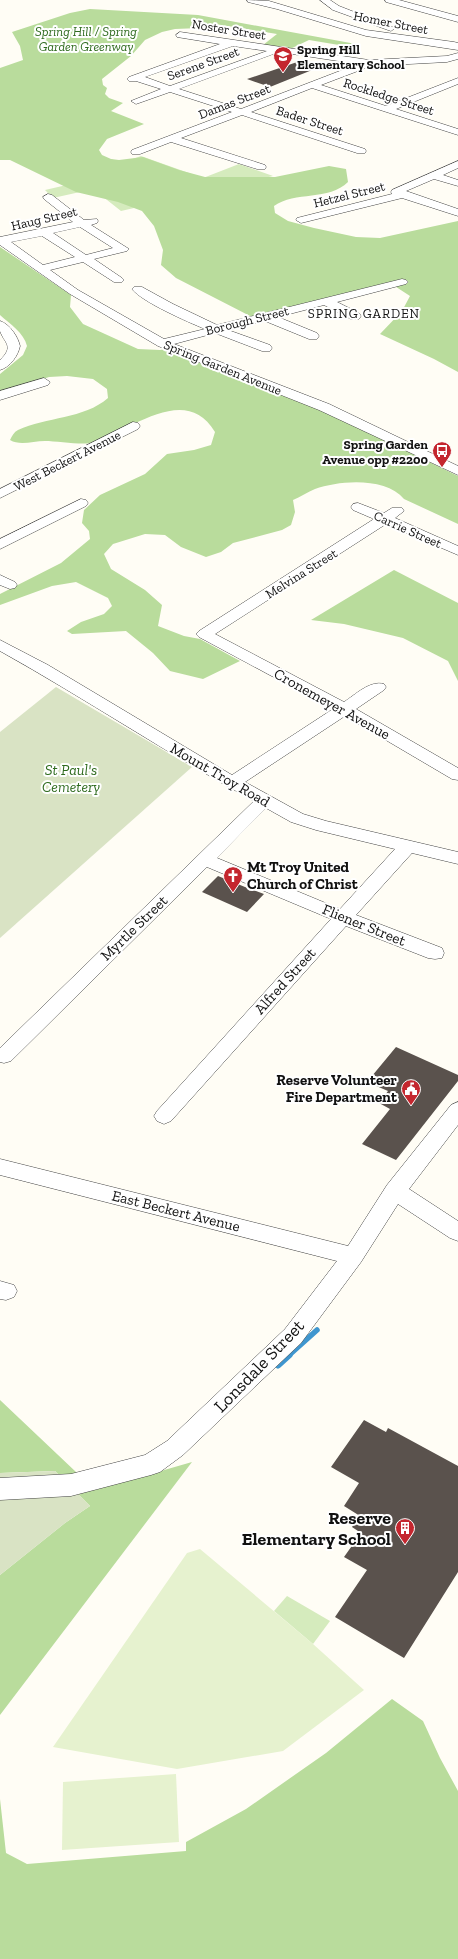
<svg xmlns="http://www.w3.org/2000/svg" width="458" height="1959" font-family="'Zilla Slab',serif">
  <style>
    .green { fill: #d5ebbd }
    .forest { fill: #b9dc9c }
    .cemetery { fill: #d9e3c4 }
    .pitch { fill: #e6f2cf }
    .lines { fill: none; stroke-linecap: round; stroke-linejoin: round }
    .stream-far1 { stroke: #3f96cf; stroke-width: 5.5 }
    .stream { stroke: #3f96cf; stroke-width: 7 }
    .building { fill: #5a524d }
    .minor-casing { stroke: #444; stroke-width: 1 }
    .minor { fill: #fff; fill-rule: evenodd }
    .labels { text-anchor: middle; stroke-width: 4; stroke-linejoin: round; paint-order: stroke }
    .far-street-label { font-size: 13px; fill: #111; stroke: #fff }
    .far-park-label { font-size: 13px; font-style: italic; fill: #2f6b1f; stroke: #fff }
    .far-poi-label { font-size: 13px; font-weight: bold; fill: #111; stroke: #fff; text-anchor: start }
    .far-neighbourhood-label { font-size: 13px; letter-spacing: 1px; fill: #111; stroke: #fff }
    .street-label { font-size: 15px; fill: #111; stroke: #fff }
    .park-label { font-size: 15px; font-style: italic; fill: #2f6b1f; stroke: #fff }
    .poi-label { font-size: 15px; font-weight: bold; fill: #111; stroke: #fff; text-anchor: start }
    .near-street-label { font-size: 18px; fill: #111; stroke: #fff }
    .near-poi-label { font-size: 18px; font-weight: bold; fill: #111; stroke: #fff; text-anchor: end }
  </style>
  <rect width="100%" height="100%" fill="#fffdf5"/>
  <g class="green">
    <polygon points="141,156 203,178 239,164 273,176 121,211 102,196 107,186 53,198 45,190 110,175 98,164 111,159 122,163"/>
    <polygon points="287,1596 330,1621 313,1644 274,1611"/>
  </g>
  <g class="forest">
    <path d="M90 9 198 15 356 44 351 47 309 40 290 49 263 45 277 34 215 24 200 28 175 29 162 32 145 40 131 56 102 79 103 85 107 88 105 94 109 98 123 103 111 111 144 124 107 139 99 150 102 155 111 159 119 160 143 157 179 170 205 177H275L329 166 346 169 348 182C329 201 295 191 274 206L275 213 288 221 314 228 356 237 380 238 458 221V372L434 359 380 334 402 311 410 296 390 283 252 317 176 278 161 265 163 250 154 226 142 211 118 202 76 192 10 160H0V68L23 60 20 46 12 32 70 13Z"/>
    <path d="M0 247 71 295 70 307 83 324 138 349 160 350 167 349 335 416 458 476V524L404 499C386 477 340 480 315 489 308 492 300 497 293 500L295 512 291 525 282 530 233 543 221 552 206 557 181 547 165 535 145 534 113 544 104 554 111 569 145 590 162 605 158 626 184 636 200 639 240 661 203 679 170 671 153 653 126 631 72 634 67 631 81 622 104 614 112 606 108 598 76 582 52 586 0 605V594L61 563 90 539 89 531 82 523 84 510 100 495 145 474 167 454 194 450 211 445 215 432C185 381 128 433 90 443 81 445 56 441 45 441 33 441 20 446 10 440 12 436 14 432 18 430 46 417 84 419 108 398L107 389 93 379 67 376 49 377 31 383 0 399V374L23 355 27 346C24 333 10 324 0 315Z"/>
    <polygon points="394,570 458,603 458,681 448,661 403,638 344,624 311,620"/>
    <polygon points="0,1400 95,1490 192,1462 0,1715 0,1575 65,1523 90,1506 55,1471 0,1473"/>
    <polygon points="392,1699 423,1721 440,1758 458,1791 458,1959 0,1959 0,1799 6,1853 27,1864 186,1851 186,1842 246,1809 326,1753"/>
  </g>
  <g class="cemetery">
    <polygon points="56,687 192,767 0,938 0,732"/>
    <polygon points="55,1471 90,1506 65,1523 0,1575 0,1473"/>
  </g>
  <g class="pitch">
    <polygon points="200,1549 313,1644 364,1690 283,1751 177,1769 53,1747 187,1553"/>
    <polygon points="176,1774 179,1842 62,1850 63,1782"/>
  </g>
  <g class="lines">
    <polyline class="stream-far1" points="288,1356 317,1330"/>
    <polyline class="stream" points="278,1365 289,1355"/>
  </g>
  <g class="building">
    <polygon points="303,60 322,66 270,87 247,79"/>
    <polygon points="218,876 245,887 264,894 247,912 202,892"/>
    <polygon points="396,1047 458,1075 458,1081 396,1160 362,1144 390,1109 379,1103 388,1091 367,1082"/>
    <polygon points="364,1420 386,1432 388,1428 458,1466 458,1572 404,1658 335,1617 367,1570 344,1557 361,1533 352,1527 360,1516 344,1506 359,1483 331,1467"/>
  </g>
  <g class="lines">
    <g class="minor-casing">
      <g id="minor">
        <polygon points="247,0 269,1 366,30 454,42 458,43 458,50 366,36 277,9 248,2"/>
        <polygon points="320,0 330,0 339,6 395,28 391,31 388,30 333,10"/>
        <polygon points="385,0 399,0 458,16 458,22 386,2"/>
        <path d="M180 32 369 60 447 56 458 53V59L447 62 371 66 321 85 386 106 458 78V84L396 109 458 129V135L312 88 251 112 365 149 366 151 365 153H357L242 115 181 138 265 165 266 167 265 169H257L171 142 140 154H132L131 152 132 150 232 112 170 92 136 104 131 101 161 89 136 81H129L127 79 129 77 220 44 177 37 176 35ZM233 46 267 51 170 86 145 77ZM279 52 358 64 241 109 179 89Z"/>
        <polygon points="458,161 458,168 443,175 458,180 458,186 434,179 406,191 458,209 458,216 402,198 301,223 296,220 297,218 392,194 391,192 392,190"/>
        <path d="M48 194 52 195 84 220 97 219 98 221 97 223 91 225 129 249 127 251 94 259 122 278 124 280 122 282H114L83 262 50 270 78 290 164 339 205 329C188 322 142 302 132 289L134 287H142L173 304 217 325 402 279 406 280 408 282 406 284 337 302 359 313 361 316 359 319H351L324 305 278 317 317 333 319 336 317 339H309L265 321 228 330 270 345 272 348 270 351H262L215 333 174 344 329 404 458 466V475L319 410 158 346 70 294 0 245V237L73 222 44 199 43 197ZM80 227 113 248 86 255 53 233ZM42 236 75 257 43 265 11 242Z"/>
        <path d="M0 321C10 324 18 337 20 346 18 356 10 367 0 370V360C15 346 4 343 0 331 0 329 0 324 0 321Z"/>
        <polygon points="44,378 50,382 48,385 0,400 0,391"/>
        <polygon points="133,422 138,423 140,426 138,429 0,498 0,489"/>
        <polygon points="81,499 86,500 88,503 86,506 0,549 0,539"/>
        <path d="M358 503 384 513 392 508H402L404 511 395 518 458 546V555L386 524 215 634 344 702C355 695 370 680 384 684L386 687 384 690 356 709 458 768V780L452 779 345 716 245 782 303 814 326 821 458 852V864L412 853 356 915 442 948 444 953 442 958 435 959 428 958 346 926 171 1121 164 1124 157 1121 154 1116 157 1111 331 919 207 867 11 1061 4 1063 0 1062V1048L254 801C168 754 86 699 0 651V640L48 665 232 775 333 709 199 637 196 634 199 631 374 519 353 510 351 507 353 504ZM266 808 291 822 316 830 395 849 340 909 217 858Z"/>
        <polygon points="0,575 15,582 17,585 15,588 10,589 0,585"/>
        <polygon points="458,1102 458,1125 409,1189 458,1221 458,1241 450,1238 398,1204 361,1262 301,1343 183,1455 160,1472 151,1475 71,1496 0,1500 0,1478 71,1474 145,1455 167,1441 285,1329 337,1261 0,1175 0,1159 348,1246 387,1185 451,1105"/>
        <polygon points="0,1281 14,1285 17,1291 14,1297 6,1300 0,1299"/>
      </g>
    </g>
    <use href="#minor" class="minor"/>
  </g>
  <defs>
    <g id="school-pin" transform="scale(1)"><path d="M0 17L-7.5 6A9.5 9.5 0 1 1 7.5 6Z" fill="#c4262e" stroke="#fff"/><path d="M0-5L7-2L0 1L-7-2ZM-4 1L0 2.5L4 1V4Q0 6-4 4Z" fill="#fff"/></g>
    <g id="bus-pin" transform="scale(1)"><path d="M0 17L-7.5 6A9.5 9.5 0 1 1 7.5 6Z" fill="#c4262e" stroke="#fff"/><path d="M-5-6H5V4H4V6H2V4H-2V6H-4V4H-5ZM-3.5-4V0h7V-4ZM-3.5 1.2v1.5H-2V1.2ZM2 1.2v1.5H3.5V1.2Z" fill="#fff"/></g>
    <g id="church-pin" transform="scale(1)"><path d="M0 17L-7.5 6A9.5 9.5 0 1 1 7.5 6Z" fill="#c4262e" stroke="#fff"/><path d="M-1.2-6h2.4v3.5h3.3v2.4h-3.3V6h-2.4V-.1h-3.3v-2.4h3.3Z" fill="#fff"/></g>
    <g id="civic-pin" transform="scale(1)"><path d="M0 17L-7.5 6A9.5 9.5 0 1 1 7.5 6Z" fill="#c4262e" stroke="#fff"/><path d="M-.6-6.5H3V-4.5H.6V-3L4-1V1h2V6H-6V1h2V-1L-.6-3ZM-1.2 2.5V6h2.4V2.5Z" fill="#fff"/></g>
    <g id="building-pin" transform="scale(1)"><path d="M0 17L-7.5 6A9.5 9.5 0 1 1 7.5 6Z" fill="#c4262e" stroke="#fff"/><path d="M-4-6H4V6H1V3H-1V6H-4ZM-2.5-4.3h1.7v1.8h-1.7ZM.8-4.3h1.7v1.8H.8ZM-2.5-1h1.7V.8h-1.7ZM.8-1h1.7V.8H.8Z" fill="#fff"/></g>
  </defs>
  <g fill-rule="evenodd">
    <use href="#school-pin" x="283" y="56"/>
    <use href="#bus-pin" x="442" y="451"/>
    <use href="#church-pin" x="233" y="876"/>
    <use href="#civic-pin" x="411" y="1089"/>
    <use href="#building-pin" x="405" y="1528"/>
  </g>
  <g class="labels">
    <g class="far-street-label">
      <text transform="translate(391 22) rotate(11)" y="5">Homer Street</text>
      <text transform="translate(229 29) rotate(9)" y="5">Noster Street</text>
      <text transform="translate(203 63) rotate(-20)" y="5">Serene Street</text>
      <text transform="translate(389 96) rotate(18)" y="5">Rockledge Street</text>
      <text transform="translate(234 101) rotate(-21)" y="5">Damas Street</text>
      <text transform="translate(310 120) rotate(18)" y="5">Bader Street</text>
      <text transform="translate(349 194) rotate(-14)" y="5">Hetzel Street</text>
      <text transform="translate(44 218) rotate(-13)" y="5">Haug Street</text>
      <text transform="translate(247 320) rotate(-14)" y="5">Borough Street</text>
      <text transform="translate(223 367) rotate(22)" y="5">Spring Garden Avenue</text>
      <text transform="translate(67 460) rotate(-27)" y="5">West Beckert Avenue</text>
      <text transform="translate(408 529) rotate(24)" y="5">Carrie Street</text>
      <text transform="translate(301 573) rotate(-32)" y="5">Melvina Street</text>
    </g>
    <g class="far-park-label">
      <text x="86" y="36">Spring Hill / Spring<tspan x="86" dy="15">Garden Greenway</tspan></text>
    </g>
    <g class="far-poi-label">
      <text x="297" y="54">Spring Hill<tspan x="297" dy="15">Elementary School</tspan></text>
      <text x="428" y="449" text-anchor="end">Spring Garden<tspan x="428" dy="15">Avenue opp #2200</tspan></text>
    </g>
    <g class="far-neighbourhood-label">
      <text x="364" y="318">SPRING GARDEN</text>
    </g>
    <g class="street-label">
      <text transform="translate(332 704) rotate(29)" y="5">Cronemeyer Avenue</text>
      <text transform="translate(220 775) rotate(30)" y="5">Mount Troy Road</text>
      <text transform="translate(364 925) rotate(22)" y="5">Fliener Street</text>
      <text transform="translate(134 928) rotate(-44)" y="5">Myrtle Street</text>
      <text transform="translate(285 981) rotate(-48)" y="5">Alfred Street</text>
      <text transform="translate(176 1211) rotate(14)" y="5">East Beckert Avenue</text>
    </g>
    <g class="park-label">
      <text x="71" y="775">St Paul's<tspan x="71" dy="17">Cemetery</tspan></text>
    </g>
    <g class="poi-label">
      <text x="247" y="872">Mt Troy United<tspan x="247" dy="17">Church of Christ</tspan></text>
      <text x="397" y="1085" text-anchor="end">Reserve Volunteer<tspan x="397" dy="17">Fire Department</tspan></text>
    </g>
    <g class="near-street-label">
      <text transform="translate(259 1366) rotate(-46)" y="6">Lonsdale Street</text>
    </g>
    <g class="near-poi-label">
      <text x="391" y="1524">Reserve<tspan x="391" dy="21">Elementary School</tspan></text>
    </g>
  </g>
</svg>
